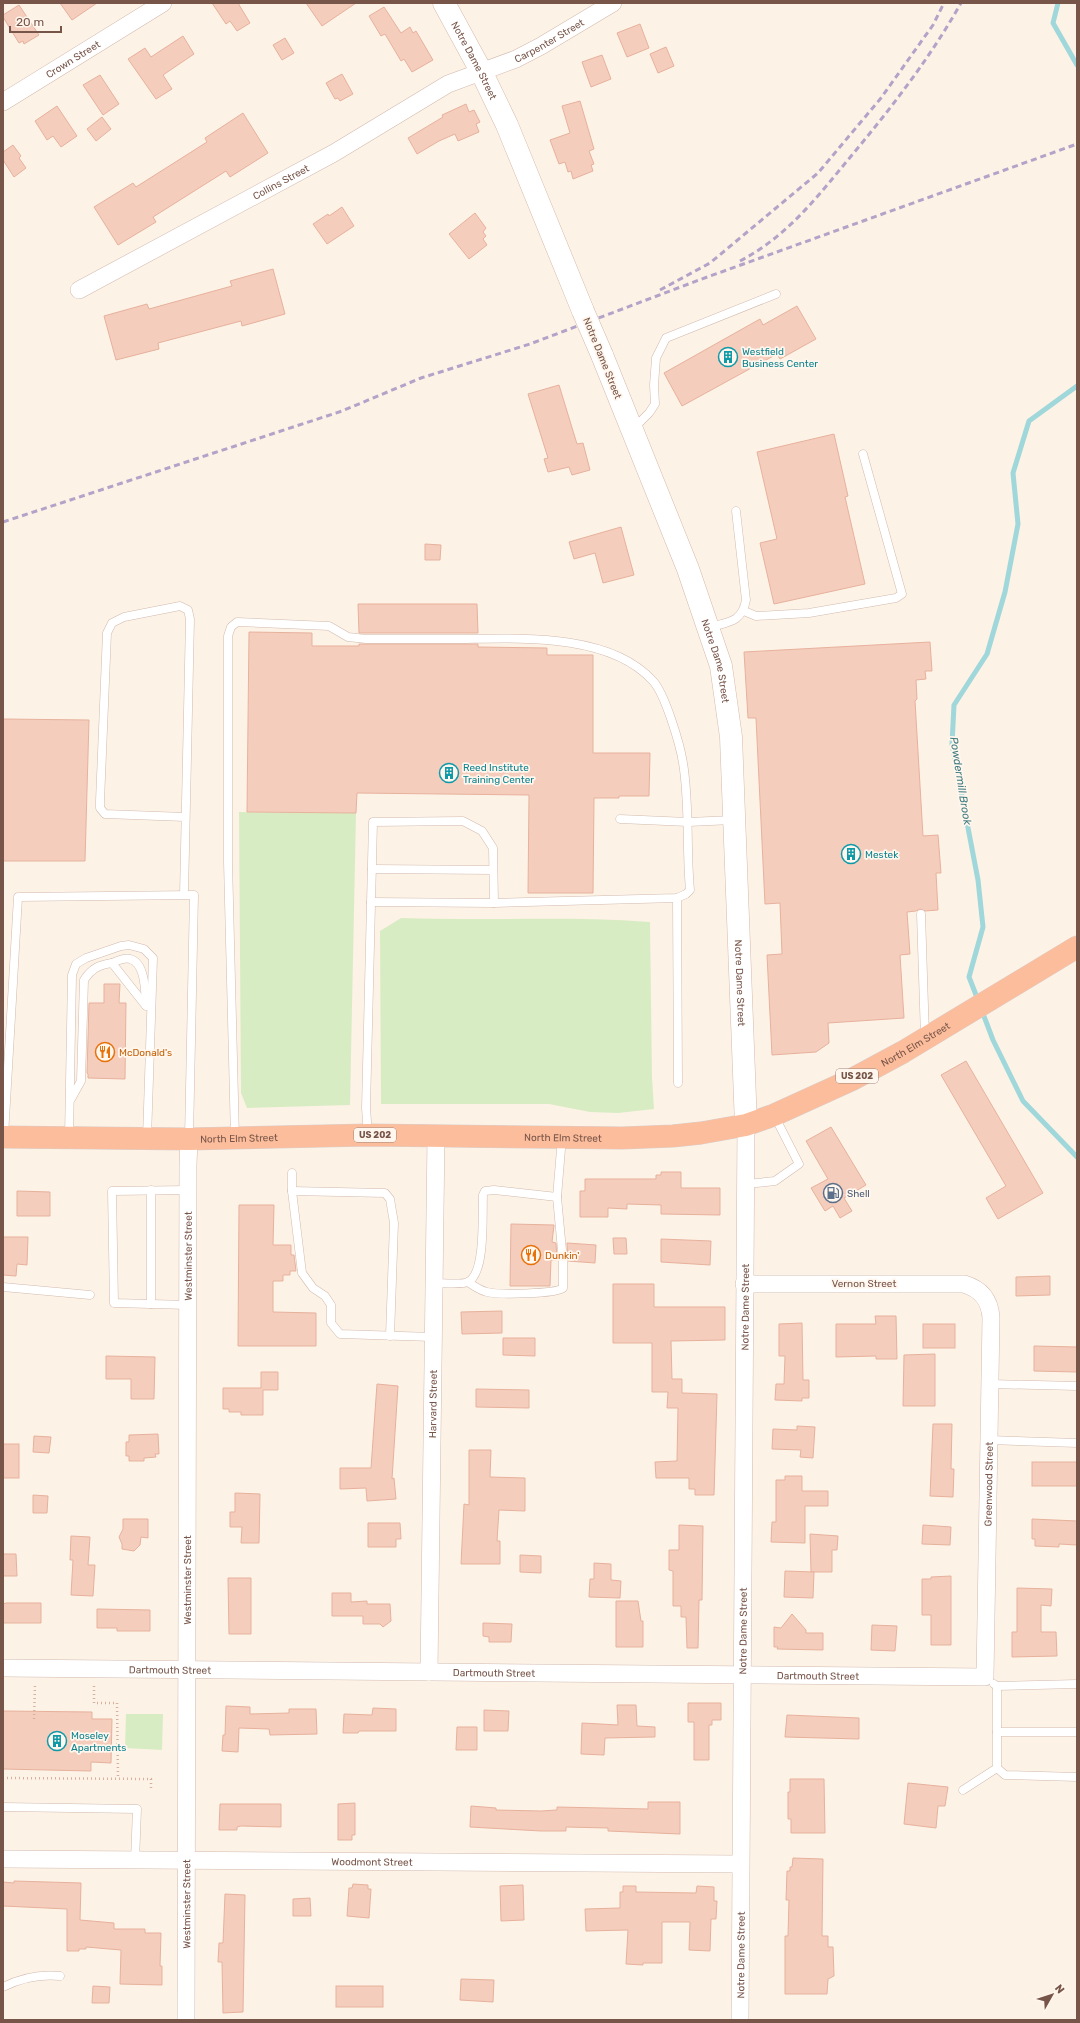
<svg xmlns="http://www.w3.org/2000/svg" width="1080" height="2023" font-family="Rubik,sans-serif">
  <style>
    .green { fill: #d8ecc4 }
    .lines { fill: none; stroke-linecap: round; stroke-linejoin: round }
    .stream { stroke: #9fd7da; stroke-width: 5 }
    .building { fill: #f4cdbd; stroke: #e7b19c }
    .service-casing { stroke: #d2baae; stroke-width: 9 }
    .minor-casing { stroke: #d2baae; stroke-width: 18 }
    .secondary-casing { stroke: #d5baab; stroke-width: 23 }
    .trunk-casing { stroke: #d9cfcc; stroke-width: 23 }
    .path { stroke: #d9b09f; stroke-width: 2.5; stroke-dasharray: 1 3; stroke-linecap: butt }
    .service { stroke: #fff; stroke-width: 8 }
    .minor { stroke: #fff; stroke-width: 17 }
    .secondary { stroke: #fff; stroke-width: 22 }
    .trunk { stroke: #fcbd9c; stroke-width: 22 }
    .rail { stroke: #b3a3c8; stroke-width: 3; stroke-dasharray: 6 4; stroke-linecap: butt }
    .secondary-bridge-casing { stroke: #d5baab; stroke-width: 23; stroke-linecap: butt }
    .secondary-bridge { stroke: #fff; stroke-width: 22 }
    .labels { text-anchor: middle; stroke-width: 3.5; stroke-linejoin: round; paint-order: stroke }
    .shield { fill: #fff6ed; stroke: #a0857a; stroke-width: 1 }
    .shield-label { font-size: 9px; font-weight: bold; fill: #785549 }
    .street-label { font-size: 10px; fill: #785549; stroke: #fff6ed }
    .culture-label { font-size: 10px; fill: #0d838f; stroke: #fff6ed; text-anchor: start }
    .food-label { font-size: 10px; fill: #c56008; stroke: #fff6ed; text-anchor: start }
    .service-label { font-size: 10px; fill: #4e5e75; stroke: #fff6ed; text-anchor: start }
    .water-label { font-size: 11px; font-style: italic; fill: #3c797e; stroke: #fff6ed }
  </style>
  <rect width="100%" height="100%" fill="#fdf2e6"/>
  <g class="green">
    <polygon points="239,812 356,813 350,1105 247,1108 241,1093"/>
    <path d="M401 918C484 921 568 916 650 922L652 1078 654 1109 618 1113 590 1112 549 1104H381L380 931Z"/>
    <polygon points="126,1714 163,1714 162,1750 125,1748"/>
  </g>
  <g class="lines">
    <g class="stream">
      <polyline points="1058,3 1053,23 1077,65"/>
      <polyline points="978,1000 969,977 983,927 978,880 952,744 954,705 987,654 1005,592 1018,524 1013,473 1029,421 1077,386"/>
      <polyline points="982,1011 993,1040 1023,1101 1077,1157"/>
    </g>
  </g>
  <g class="building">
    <polygon points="60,3 97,3 72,20"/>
    <polygon points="212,3 238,3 250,23 237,31 230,21 226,24"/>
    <polygon points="306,3 356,3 322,26"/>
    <polygon points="19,5 39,35 24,44 23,41 19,43 3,17 3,15"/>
    <polygon points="384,7 401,33 410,27 413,33 416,31 433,60 412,72 404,59 401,61 385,34 381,36 369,16"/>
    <polygon points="640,24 649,48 627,57 617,33"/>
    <polygon points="183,36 194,54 163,75 172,89 156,99 128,59 145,48 151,57"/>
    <polygon points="285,38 294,53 282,60 273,45"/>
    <polygon points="666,47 674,66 658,73 650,54"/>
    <polygon points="602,55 611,79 591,87 582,62"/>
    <polygon points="342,74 353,94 340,101 338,98 335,99 326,83"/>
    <polygon points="100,75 119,104 103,115 83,85"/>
    <polygon points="580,101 594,149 589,151 594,164 591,165 593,171 573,179 571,171 568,172 565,162 559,164 550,140 570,133 562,106"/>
    <polygon points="466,104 469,112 474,110 480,122 476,124 479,132 458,141 455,134 439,141 417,154 408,138 443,117 442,115"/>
    <polygon points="57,106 77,136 61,147 53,136 47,140 35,121"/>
    <polygon points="243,113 268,153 230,177 226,171 153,217 156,222 118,245 94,207 133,183 136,187 207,142 205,138"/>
    <polygon points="102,117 111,129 96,141 87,129"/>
    <polygon points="13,145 21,156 19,158 26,168 14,177 3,160 3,152"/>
    <polygon points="342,207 354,226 327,244 313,224 328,214 329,216"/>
    <polygon points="475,213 486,228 483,232 486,236 483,239 487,245 469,259 449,234"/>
    <polygon points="273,269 285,314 242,326 241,321 158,343 159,349 116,360 104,316 147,304 149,309 232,286 230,281"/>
    <polygon points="797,306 816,339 780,359 777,354 682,406 664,373 760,319 763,325"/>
    <polygon points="559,385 577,444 583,443 590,470 572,475 569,467 548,472 544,459 548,458 528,394"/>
    <polygon points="834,434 848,496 845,497 865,584 774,604 760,543 777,539 757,452"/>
    <polygon points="621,527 634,575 603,583 595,553 574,559 569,542"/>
    <polygon points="425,544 441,545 440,560 425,560"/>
    <polygon points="358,604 477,604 478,633 359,633"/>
    <polygon points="249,632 312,633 312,646 359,646 359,644 478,644 478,647 547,648 547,655 593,655 593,753 650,753 649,796 619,796 619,798 594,798 593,893 528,893 529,795 357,793 356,813 247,812"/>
    <polygon points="930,642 932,671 925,671 926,679 916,680 917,699 915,701 923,836 938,835 941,873 936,873 938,910 925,911 920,909 916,911 907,912 910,954 900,955 904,1018 828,1023 829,1043 816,1052 772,1055 767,955 782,954 780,903 765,904 756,718 748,718 744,652"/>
    <polygon points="3,719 89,720 85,861 3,861"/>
    <polygon points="104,984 120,984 119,1003 126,1003 125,1079 88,1078 88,1074 87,1073 89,1003 104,1003"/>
    <polygon points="966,1061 1043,1193 998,1219 986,1198 1006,1186 941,1075"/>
    <polygon points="831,1127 866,1185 844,1198 852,1211 840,1218 833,1206 825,1211 811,1188 828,1179 806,1141"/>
    <polygon points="661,1172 681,1172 681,1188 720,1188 720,1215 661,1214 661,1205 627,1204 627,1209 608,1208 608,1217 580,1217 580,1191 585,1191 585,1179 656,1179 656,1175 661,1175"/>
    <polygon points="17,1191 50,1192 50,1216 17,1216"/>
    <polygon points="239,1205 274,1205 273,1245 291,1245 291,1255 294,1255 296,1271 290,1271 290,1275 283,1275 283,1281 273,1281 273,1312 316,1313 316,1346 238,1346"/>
    <polygon points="511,1224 554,1225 552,1242 556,1243 557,1260 551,1260 550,1286 510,1286"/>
    <polygon points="3,1237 28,1237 27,1265 17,1264 16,1276 3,1275"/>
    <polygon points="613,1238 626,1238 627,1254 614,1254"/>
    <polygon points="661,1239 711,1241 710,1265 661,1262"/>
    <polygon points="567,1243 596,1245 595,1263 568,1261"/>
    <polygon points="1050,1276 1050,1295 1016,1296 1016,1277"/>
    <polygon points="613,1284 654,1284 654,1307 725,1307 725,1340 671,1341 672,1379 682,1379 682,1393 717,1394 714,1495 695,1495 695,1489 689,1489 689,1478 656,1478 655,1462 677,1461 678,1408 667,1408 668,1392 652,1392 652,1343 613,1343"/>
    <polygon points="502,1311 502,1333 462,1334 461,1312"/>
    <polygon points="875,1316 896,1316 897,1359 876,1359 876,1356 836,1357 836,1324 876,1324"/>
    <polygon points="802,1323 803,1380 809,1380 809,1398 802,1398 802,1401 775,1400 776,1384 784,1384 785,1356 779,1356 779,1324"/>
    <rect x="923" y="1324" width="32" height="24"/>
    <polygon points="503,1338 535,1338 535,1356 503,1355"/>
    <polygon points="1034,1346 1077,1347 1077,1372 1034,1371"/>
    <polygon points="935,1354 935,1406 903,1406 904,1355"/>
    <polygon points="106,1356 155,1357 154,1399 131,1399 131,1379 106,1379"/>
    <polygon points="261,1372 278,1372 278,1390 263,1390 263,1415 241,1415 241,1412 229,1412 229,1409 223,1409 223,1388 261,1388"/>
    <polygon points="377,1384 398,1386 392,1479 394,1478 396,1499 367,1501 366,1488 340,1489 340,1468 371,1468"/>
    <polygon points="476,1389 529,1390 529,1408 476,1407"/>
    <polygon points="933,1424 952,1424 951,1469 954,1469 953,1497 930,1496"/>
    <polygon points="797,1426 815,1427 813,1458 800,1457 801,1450 772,1449 773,1429 797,1430"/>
    <polygon points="158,1434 159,1454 155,1454 156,1457 144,1458 144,1461 129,1461 129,1456 126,1456 126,1442 129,1442 129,1435"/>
    <polygon points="34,1436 51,1437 49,1453 33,1452"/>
    <rect x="3" y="1444" width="16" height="34"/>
    <polygon points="469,1450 491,1450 490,1477 525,1478 525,1511 499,1510 497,1541 500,1541 500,1564 461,1564 464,1504 469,1505"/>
    <rect x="1032" y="1462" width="45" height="24"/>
    <polygon points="785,1476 802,1476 802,1491 828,1491 828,1506 805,1506 805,1543 771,1542 772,1522 776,1522 776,1480 785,1480"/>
    <polygon points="235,1493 260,1494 259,1543 241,1543 242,1527 230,1527 230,1512 235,1512"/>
    <polygon points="33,1495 48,1496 47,1513 33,1513"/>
    <polygon points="123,1519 148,1519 148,1538 141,1537 140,1545 134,1551 122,1549 122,1544 119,1537 123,1529"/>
    <polygon points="1032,1519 1077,1521 1077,1545 1059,1544 1059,1547 1035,1546 1035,1539 1032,1539"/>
    <polygon points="368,1523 400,1523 401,1539 396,1539 396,1547 368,1547"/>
    <polygon points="679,1525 703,1526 702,1600 699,1600 698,1648 687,1648 686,1617 681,1617 681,1606 673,1606 673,1571 669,1570 669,1550 679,1550"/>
    <polygon points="923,1525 951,1527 950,1545 922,1544"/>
    <polygon points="810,1534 838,1536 837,1550 832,1550 832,1572 811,1572"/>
    <polygon points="71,1536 90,1537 88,1565 95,1565 93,1596 71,1595 73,1560 70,1560"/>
    <polygon points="3,1554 16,1554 17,1576 3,1576"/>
    <polygon points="520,1555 541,1556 541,1573 520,1572"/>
    <polygon points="594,1563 611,1564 611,1580 621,1581 620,1598 589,1597 590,1579 594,1579"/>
    <polygon points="785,1571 814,1572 813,1598 784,1597"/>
    <polygon points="951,1576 951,1645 931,1645 931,1615 922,1615 922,1579 931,1579 931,1577"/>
    <polygon points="228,1578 251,1578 251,1634 229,1634"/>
    <polygon points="1017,1588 1052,1589 1051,1606 1041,1605 1041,1632 1056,1632 1057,1656 1012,1657 1012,1632 1017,1632"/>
    <polygon points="332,1593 351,1593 351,1602 367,1601 367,1604 390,1604 391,1621 383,1627 380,1624 363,1624 363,1616 332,1616"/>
    <polygon points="616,1601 638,1601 641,1621 643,1621 643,1647 616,1647"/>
    <polygon points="6,1603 41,1603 41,1623 3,1623 3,1604"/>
    <polygon points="97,1609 150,1610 150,1631 117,1631 117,1628 97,1628"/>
    <polygon points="792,1614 806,1630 806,1633 823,1633 823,1650 777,1649 778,1647 774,1647 774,1627 781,1628"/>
    <polygon points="483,1623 512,1624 511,1642 489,1642 489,1637 483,1636"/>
    <polygon points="872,1625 897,1626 895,1651 871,1650"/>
    <polygon points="688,1703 721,1703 721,1720 712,1720 712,1725 709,1725 709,1760 694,1760 694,1722 688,1722"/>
    <polygon points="617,1705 636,1705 637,1726 655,1727 655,1737 605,1738 604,1755 581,1754 582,1723 618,1725"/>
    <polygon points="226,1706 250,1707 250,1714 289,1713 289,1709 316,1709 317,1734 270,1735 269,1729 239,1728 238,1752 222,1751 223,1735 225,1735"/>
    <polygon points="373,1708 396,1709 396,1731 359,1731 358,1733 343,1733 344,1714 372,1715"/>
    <polygon points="484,1710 509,1711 508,1731 484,1731"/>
    <polygon points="3,1711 92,1712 92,1719 112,1719 111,1763 91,1762 91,1771 3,1769"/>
    <polygon points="787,1715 859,1718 859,1739 785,1737"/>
    <polygon points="457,1727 477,1727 477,1750 456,1750"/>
    <polygon points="790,1779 824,1779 825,1833 791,1833 791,1819 788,1819 788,1792 790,1792"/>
    <polygon points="908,1783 948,1787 945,1806 938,1806 936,1828 904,1824"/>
    <polygon points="648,1802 680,1802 680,1834 608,1831 608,1828 566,1827 566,1831 541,1831 470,1827 471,1806 496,1808 496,1810 541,1811 557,1810 557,1807 648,1809"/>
    <polygon points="355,1803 355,1835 352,1835 352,1840 338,1840 338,1804"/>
    <polygon points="220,1804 281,1804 281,1827 241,1826 237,1827 237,1830 219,1830"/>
    <polygon points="793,1858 823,1859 822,1936 828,1936 828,1947 833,1947 834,1976 828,1979 827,1994 785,1994 785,1936 788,1936 789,1900 786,1900 787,1871 790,1871 790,1867 792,1867"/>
    <polygon points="14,1881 81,1883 80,1920 114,1923 114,1929 145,1929 145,1933 161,1933 160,1966 162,1966 162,1985 120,1984 121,1950 86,1947 86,1949 79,1949 79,1951 67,1951 67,1909 3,1906 3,1882 14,1883"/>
    <polygon points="353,1884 368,1885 368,1889 371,1889 369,1918 347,1916 349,1888 352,1888"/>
    <polygon points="523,1885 524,1920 501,1921 500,1886"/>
    <polygon points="623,1886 636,1886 636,1892 696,1893 697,1886 714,1887 714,1901 717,1901 716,1919 711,1919 710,1951 689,1950 690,1922 662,1922 662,1963 643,1963 643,1965 626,1964 628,1930 586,1931 585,1909 620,1908 620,1892 623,1892"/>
    <polygon points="225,1894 245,1895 243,2012 223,2013 222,1962 218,1962 219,1943 223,1943"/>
    <polygon points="310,1898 311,1916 293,1916 293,1899"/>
    <polygon points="461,1979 494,1980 493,2002 460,2000"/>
    <polygon points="93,1986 110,1987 109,2003 92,2003"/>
    <rect x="336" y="1986" width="47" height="21"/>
  </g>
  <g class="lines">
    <g class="service-casing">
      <g id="service">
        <polyline points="634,428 649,413 655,404 654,385 656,358 666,338 776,294"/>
        <polyline points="744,611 756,616 809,613 896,598 902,594 863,454"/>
        <path d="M710 627C729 622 742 622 746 600L736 511"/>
        <polyline points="620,819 688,822 733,820"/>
        <polyline points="372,869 493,870"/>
        <polyline points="184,895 190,619 188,610 180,606 124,617 112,623 107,633 100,801 100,808 105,814 185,817"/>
        <polyline points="677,898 678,1083"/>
        <polyline points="921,914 925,1037"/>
        <path d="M112 963C117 961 125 957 130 959 146 963 145 993 146 1005"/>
        <path d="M71 1099 81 1081 84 980C92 968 99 965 112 963L146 1006"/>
        <polyline points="368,1135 366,1108 373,822 463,821 482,831 493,848 494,903"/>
        <polyline points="4,1136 18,897 194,895 189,1138"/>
        <polyline points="69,1136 72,975 76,964 86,958 121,946 129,945 144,949 153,958 147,1138"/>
        <path d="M235 1138 228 862V636L231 627 237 622 329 626 348 637 366 639C399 639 433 639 466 639 523 638 611 634 653 681 665 694 680 744 683 763 690 805 686 848 690 890L686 894 677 898 494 903 371 902"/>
        <polyline points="292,1173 292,1191 302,1273 313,1288 325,1296 331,1305 331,1323 340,1334 433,1337"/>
        <polyline points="747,1184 775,1181 799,1164 774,1115"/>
        <polyline points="151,1190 151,1304"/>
        <polyline points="292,1191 385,1193 390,1199 394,1223 390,1336"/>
        <path d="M468 1282C474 1286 479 1290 487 1292 498 1295 556 1294 563 1288V1261L557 1197 562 1137"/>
        <path d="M434 1283C442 1283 462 1285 468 1282 486 1273 482 1214 483 1195L485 1191 494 1190 557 1197"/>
        <polyline points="3,1287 90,1295"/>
        <polyline points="188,1305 114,1303 112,1191 188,1190"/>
        <polyline points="990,1384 1077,1386"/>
        <polyline points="989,1440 1077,1443"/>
        <polyline points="994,1684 997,1686 1077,1684"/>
        <polyline points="997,1686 997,1768 1005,1775 1077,1777"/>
        <polyline points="997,1732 1077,1732"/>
        <polyline points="963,1790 997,1768"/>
        <polyline points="3,1807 137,1809 135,1861"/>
        <path d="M3 1987C21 1978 40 1974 60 1976"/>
      </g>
    </g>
    <g class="minor-casing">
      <g id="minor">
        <path id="s1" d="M3 102 163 3"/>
        <path id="s2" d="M79 290 334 153 448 84 516 59 541 46 613 3"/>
        <path id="s3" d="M3 1668 985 1677 991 1318C990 1300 981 1289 964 1284H744"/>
        <path id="s4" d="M429 1672 436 1136"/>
        <path id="s5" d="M3 1859 740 1864"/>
        <path id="s6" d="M186 2020 188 1165 189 1139"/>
        <path id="s7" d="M740 2020 746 1125"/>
      </g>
    </g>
    <g class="secondary-casing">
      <g id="secondary">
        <path id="s8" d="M444 3 481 71 507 125 583 311"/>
        <path id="s9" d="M602 355 688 569 721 666 731 737 746 1125"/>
      </g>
    </g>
    <g class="trunk-casing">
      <g id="trunk">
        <path id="s10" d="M3 1137 189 1139 368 1135 622 1138 673 1136 701 1133 746 1125 774 1115 851 1080 903 1052 1077 947"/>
      </g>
    </g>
    <g class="path">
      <polyline points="94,1686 94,1703 117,1703 118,1778"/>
      <polyline points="34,1719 35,1685"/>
      <polyline points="3,1778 151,1779 151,1791"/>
    </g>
    <use href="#service" class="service"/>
    <use href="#minor" class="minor"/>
    <use href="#secondary" class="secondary"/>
    <use href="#trunk" class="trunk"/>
    <g class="rail">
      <path d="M740 261C788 236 818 196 852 155 892 107 930 58 961 3"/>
      <polyline points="660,290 710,263 818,173 881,98 933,25 944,3"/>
      <polyline points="3,522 342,411 421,378 530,344 699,280 1077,144"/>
    </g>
    <g class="secondary-bridge-casing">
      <polyline id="secondary-bridge" points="583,311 602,355"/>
    </g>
    <use href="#secondary-bridge" class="secondary-bridge"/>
  </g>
  <defs>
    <g id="building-ring" transform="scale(1)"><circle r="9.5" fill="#fff6ed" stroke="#0f9aa8" stroke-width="1.5"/><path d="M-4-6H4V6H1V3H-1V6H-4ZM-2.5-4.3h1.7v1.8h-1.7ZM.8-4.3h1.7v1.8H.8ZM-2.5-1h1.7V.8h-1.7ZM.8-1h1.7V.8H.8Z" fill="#0f9aa8"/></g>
    <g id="restaurant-ring" transform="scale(1)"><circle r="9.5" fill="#fff6ed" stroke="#e8710a" stroke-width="1.5"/><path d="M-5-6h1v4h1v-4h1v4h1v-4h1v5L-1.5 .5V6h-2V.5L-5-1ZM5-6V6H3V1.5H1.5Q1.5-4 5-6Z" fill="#e8710a"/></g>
    <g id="fuel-ring" transform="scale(1)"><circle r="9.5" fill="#fff6ed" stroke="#5c6f8a" stroke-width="1.5"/><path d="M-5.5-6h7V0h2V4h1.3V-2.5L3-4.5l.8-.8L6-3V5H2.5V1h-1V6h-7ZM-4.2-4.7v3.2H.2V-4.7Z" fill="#5c6f8a"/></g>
  </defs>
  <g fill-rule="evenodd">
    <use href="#building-ring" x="728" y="357"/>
    <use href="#building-ring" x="449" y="773"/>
    <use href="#building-ring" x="851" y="854"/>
    <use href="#restaurant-ring" x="105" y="1052"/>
    <use href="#fuel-ring" x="833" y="1193"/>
    <use href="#restaurant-ring" x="531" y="1255"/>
    <use href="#building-ring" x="57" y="1741"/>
  </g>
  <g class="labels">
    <g class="shield">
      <rect x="836" y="1069" width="42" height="14" rx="3"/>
      <rect x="354" y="1128" width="42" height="14" rx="3"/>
    </g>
    <g class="shield-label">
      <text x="857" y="1079">US 202</text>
      <text x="375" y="1138">US 202</text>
    </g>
    <g class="street-label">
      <text dy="4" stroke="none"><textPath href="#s2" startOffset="533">Carpenter Street</textPath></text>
      <text dy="4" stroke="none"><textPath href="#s1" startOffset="82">Crown Street</textPath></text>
      <text dy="4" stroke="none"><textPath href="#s8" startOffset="65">Notre Dame Street</textPath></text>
      <text dy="4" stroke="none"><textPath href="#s2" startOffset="229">Collins Street</textPath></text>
      <text transform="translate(603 358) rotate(68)" y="4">Notre Dame Street</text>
      <text dy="4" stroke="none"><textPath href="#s9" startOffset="327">Notre Dame Street</textPath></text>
      <text dy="4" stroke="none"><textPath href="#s9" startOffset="651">Notre Dame Street</textPath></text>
      <text dy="4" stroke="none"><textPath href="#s10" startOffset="932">North Elm Street</textPath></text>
      <text dy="4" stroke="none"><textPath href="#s10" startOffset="560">North Elm Street</textPath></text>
      <text dy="4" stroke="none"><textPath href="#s10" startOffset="236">North Elm Street</textPath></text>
      <text dy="4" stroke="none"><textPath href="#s6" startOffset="764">Westminster Street</textPath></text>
      <text x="864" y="1287">Vernon Street</text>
      <text dy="4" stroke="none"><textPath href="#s7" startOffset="713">Notre Dame Street</textPath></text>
      <text dy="4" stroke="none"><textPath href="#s4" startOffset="268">Harvard Street</textPath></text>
      <text dy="4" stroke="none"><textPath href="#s3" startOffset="1175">Greenwood Street</textPath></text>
      <text dy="4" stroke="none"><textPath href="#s6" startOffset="440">Westminster Street</textPath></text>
      <text dy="4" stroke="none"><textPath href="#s7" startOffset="389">Notre Dame Street</textPath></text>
      <text dy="4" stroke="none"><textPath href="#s3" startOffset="167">Dartmouth Street</textPath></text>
      <text dy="4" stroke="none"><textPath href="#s3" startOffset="491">Dartmouth Street</textPath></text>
      <text dy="4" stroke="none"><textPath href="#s3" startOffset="815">Dartmouth Street</textPath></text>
      <text dy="4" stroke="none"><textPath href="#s5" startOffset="369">Woodmont Street</textPath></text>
      <text dy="4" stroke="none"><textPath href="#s6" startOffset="116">Westminster Street</textPath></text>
      <text dy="4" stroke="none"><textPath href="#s7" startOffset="65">Notre Dame Street</textPath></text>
    </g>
    <g class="culture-label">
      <text x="742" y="355">Westfield<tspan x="742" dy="12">Business Center</tspan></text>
      <text x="463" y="771">Reed Institute<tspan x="463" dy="12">Training Center</tspan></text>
      <text x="865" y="858">Mestek</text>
      <text x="71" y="1739">Moseley<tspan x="71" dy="12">Apartments</tspan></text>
    </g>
    <g class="food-label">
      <text x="119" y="1056">McDonald's</text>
      <text x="545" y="1259">Dunkin'</text>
    </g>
    <g class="service-label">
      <text x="847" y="1197">Shell</text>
    </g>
    <g class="water-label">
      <text transform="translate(961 781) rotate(81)" y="4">Powdermill Brook</text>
    </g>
  </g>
  <rect width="1080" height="2023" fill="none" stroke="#785549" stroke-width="8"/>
  <g transform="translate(1052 1995) rotate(51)" stroke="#fff6ed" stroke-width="3" paint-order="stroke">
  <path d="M0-3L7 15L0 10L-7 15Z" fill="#785549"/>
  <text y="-6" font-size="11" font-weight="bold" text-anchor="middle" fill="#785549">N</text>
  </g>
  <path d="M10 26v6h51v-6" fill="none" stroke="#785549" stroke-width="2"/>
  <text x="16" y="26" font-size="12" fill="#785549" stroke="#fff6ed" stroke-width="3" paint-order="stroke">20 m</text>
</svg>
